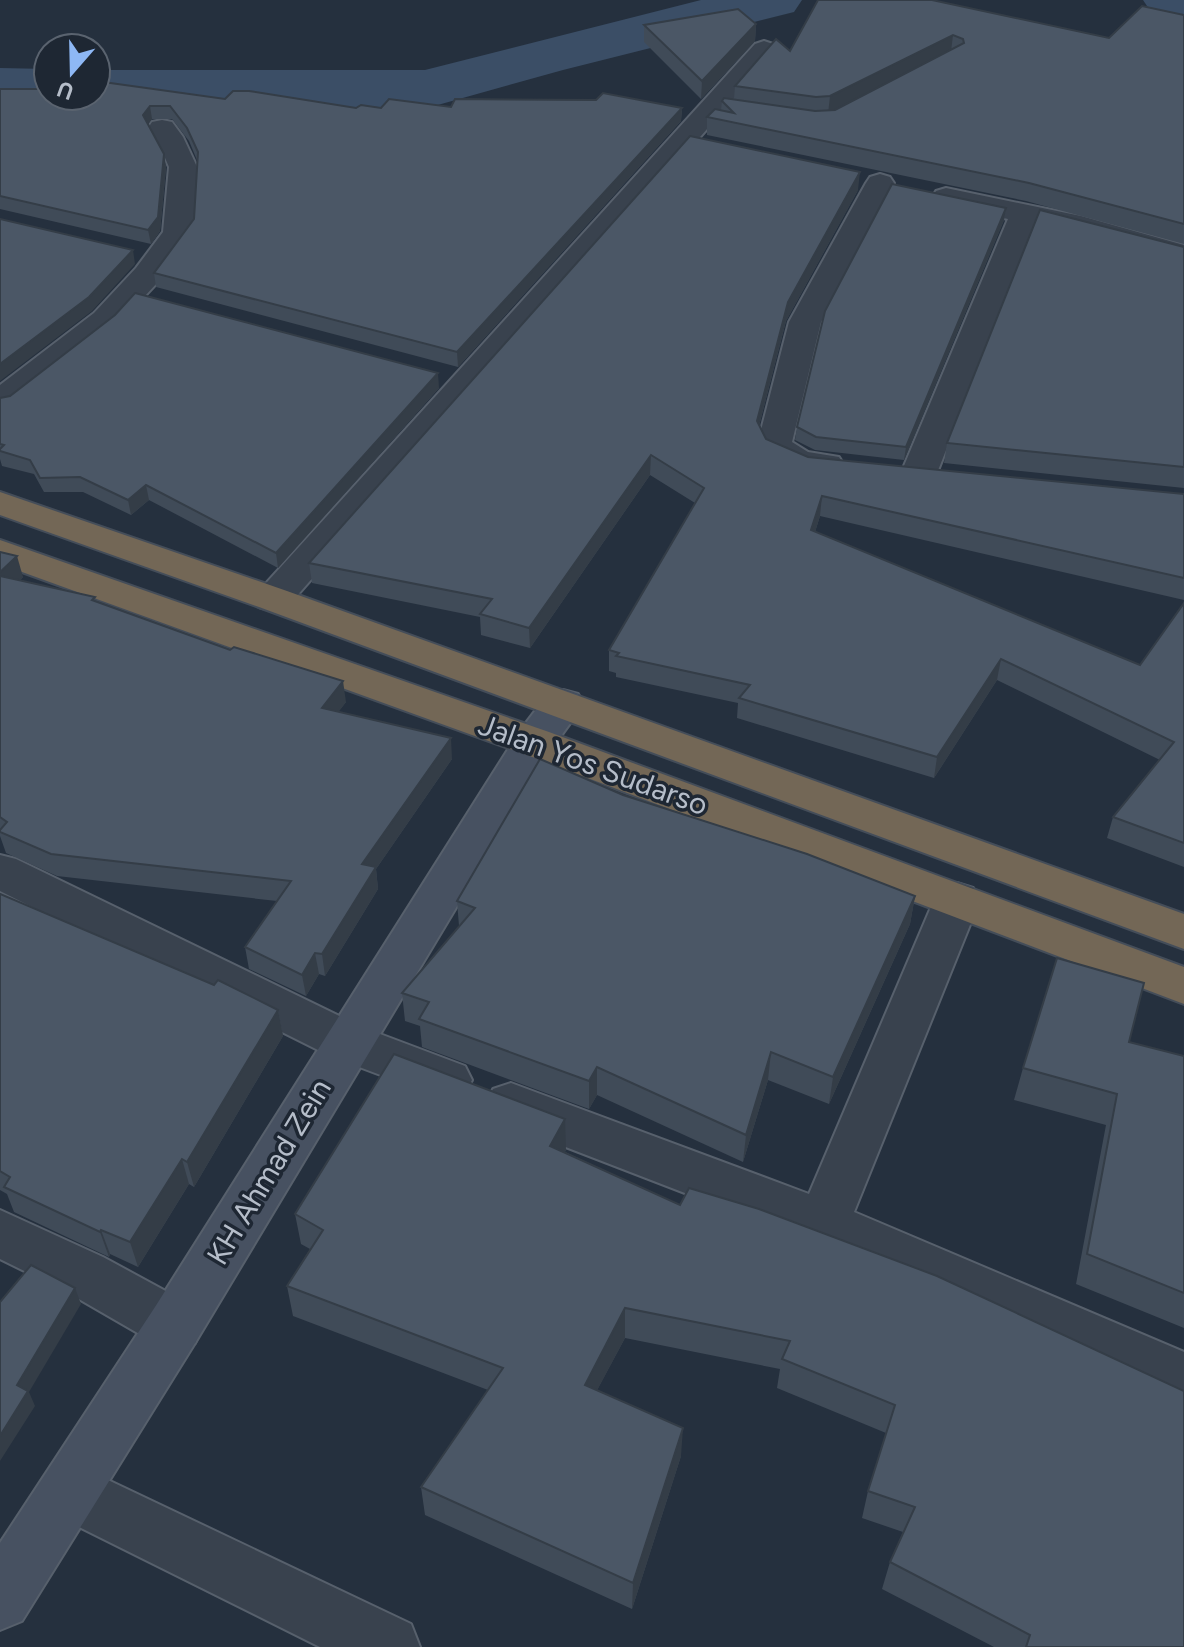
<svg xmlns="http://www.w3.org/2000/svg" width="1184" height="1647" font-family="Figtree,sans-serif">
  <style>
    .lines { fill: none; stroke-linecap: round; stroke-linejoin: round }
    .river { fill: #3b4e66; fill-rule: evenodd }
    .street-casing { stroke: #57606c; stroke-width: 4 }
    .secondary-casing { stroke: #57606c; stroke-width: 4 }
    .highway-casing { stroke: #444d59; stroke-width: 4 }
    .street { fill: #39424e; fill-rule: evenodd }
    .secondary { fill: #475161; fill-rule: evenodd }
    .highway { fill: #736756; fill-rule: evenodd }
    .wall { fill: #404b58 }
    .shaded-wall { fill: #343d47 }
    .building { fill: #4b5766; stroke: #343d47; stroke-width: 2 }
    .labels { text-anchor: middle; stroke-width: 7; stroke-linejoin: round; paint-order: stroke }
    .street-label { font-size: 30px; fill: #b5bdc9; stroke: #1e2733 }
  </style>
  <rect width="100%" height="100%" fill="#25303e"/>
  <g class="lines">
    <g class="river">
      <polygon points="701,0 802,0 794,12 563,70 427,108 96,108 72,100 48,107 0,106 0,68 48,69 48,96 96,96 96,70 425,70"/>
      <polygon points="1143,0 1184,0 1184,22 1151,12"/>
    </g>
    <g class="street-casing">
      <g id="street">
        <polygon points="764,41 773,44 777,49 773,54 287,607 273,611 259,607 254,599 259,591 755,44"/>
        <polygon points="162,120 172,122 183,137 197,167 193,233 158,282 116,327 12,408 0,411 0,385 94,313 136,268 163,232 169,167 159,144 148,128 152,122"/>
        <path d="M880 174 890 177 894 183 821 322 792 442 808 452 839 457 844 465 839 473C808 480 773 470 758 442L789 322 866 183 870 177Z"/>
        <polygon points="946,188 1081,216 1184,245 1184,264 1035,224 937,473 932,481 919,484 906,481 901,473 1008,219 936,203 932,197 936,191"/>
        <polygon points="0,855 16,859 364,1028 465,1066 472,1080 465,1094 447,1100 330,1056 0,891"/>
        <polygon points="957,883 973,888 980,900 854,1212 1184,1352 1184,1405 804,1239 493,1119 486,1104 493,1089 511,1083 809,1194 934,900 941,888"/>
        <polygon points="0,1210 103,1257 195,1307 203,1325 195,1343 175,1350 155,1343 65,1291 0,1259"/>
        <polygon points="70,1462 411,1624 420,1647 320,1647 49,1512 40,1491 49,1470"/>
      </g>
    </g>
    <g class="secondary-casing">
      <polygon id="secondary" points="563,690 578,694 584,704 550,751 195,1343 22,1621 0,1630 0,1543 155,1307 519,732 548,694"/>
    </g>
    <g class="highway-casing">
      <g id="highway">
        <polygon points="0,492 287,591 1184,914 1184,949 259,607 0,515"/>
        <polygon points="0,540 549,732 1184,967 1184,1004 519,752 0,564"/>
      </g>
    </g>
    <use href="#street" class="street"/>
    <use href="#secondary" class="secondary"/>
    <use href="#highway" class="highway"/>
  </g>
  <g class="wall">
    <polygon points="818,0 1109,38 1184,15 1184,244 1026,201 707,135 707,117 721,110 722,101 734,99 735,86 790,51"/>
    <polygon points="756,24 755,41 701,99 644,42 644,25"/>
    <polygon points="0,89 225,99 356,108 451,107 682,108 681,121 458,367 156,287 154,273 194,219 197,160 189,141 172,119 152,119 148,124 164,154 166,168 160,231 151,244 0,209"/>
    <polygon points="858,190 786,321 759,426 766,439 808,457 1184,494 1184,600 820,516 815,532 1140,665 1184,603 1184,867 1107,838 1113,817 1160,760 997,680 934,778 737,718 738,703 616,677 616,673 609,671 609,650 695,503 650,475 530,648 481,635 480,617 312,583 309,563"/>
    <polygon points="1006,208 1004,220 904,460 815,450 795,440 797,427"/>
    <polygon points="1184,247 1184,488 944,463 947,443"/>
    <polygon points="439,388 278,568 149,500 131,515 83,492 44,492 34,474 2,466 0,459 0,398"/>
    <polygon points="0,552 23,577 20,580 95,597 96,602 346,702 338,712 452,759 376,869 378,889 325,976 319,974 306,996 249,969 245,947 277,901 57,876 6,853 0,836"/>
    <polygon points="623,795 915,896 910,924 829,1104 768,1080 743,1162 597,1095 589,1109 422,1047 420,1026 405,1021 402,993 459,926 457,901"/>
    <polygon points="0,894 214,985 278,1010 283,1036 194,1187 189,1184 138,1267 110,1254 109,1257 14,1212 7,1194 0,1190"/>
    <polygon points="1129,1042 1184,1056 1184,1328 1076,1284 1106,1125 1014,1100 1023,1068"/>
    <polygon points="566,1150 565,1152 680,1205 1184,1647 994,1647 882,1589 890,1562 903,1532 862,1518 868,1491 886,1433 777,1388 780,1369 625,1338 597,1390 681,1456 632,1609 425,1515 421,1487 488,1390 293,1316 287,1286 310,1249 301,1244 295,1214"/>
  </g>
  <g class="shaded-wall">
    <polygon points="756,24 755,41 701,99 702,81"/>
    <polygon points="953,35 951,52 828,114 830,96"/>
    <polygon points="150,106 152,119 145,128 143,115"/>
    <polygon points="682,108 681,121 458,367 457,352"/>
    <polygon points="164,154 166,168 160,231 151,244 148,230"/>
    <polygon points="860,172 858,190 786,321 755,441 757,421 788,302"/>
    <polygon points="1006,208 1004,220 904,460 906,447"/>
    <polygon points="133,250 135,264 92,311 0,381 0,364"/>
    <polygon points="438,373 439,388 278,568 276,553"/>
    <polygon points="651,455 650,475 530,648 529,628"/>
    <polygon points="146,485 149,500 131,515 128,500"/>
    <polygon points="822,496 820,516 809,551 811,530"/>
    <polygon points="17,556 23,577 2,596 0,588 0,572"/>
    <polygon points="1001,659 997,680 934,778 937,757"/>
    <polygon points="343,681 346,702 325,730 322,708"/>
    <polygon points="451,738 452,759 376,869 378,889 325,976 322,954 362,864"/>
    <polygon points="915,896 910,924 829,1104 833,1077"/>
    <polygon points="315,953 319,974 306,996 302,975"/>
    <polygon points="278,1010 283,1036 194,1187 187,1162"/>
    <polygon points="771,1052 768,1080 743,1162 746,1135"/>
    <polygon points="597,1067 597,1095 589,1109 589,1081"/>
    <polygon points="565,1119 566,1150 551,1176 550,1146"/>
    <polygon points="182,1159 189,1184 138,1267 130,1242"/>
    <polygon points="101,1230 110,1254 109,1257 100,1232"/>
    <polygon points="75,1288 81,1304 29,1392 35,1406 0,1461 0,1436 17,1385"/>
    <polygon points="625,1308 625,1338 585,1413 585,1385"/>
    <polygon points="683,1428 681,1456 632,1609 633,1583"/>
  </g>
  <g class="building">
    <polygon points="818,0 932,0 1109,38 1142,6 1184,15 1184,224 1029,183 707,117 715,109 734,113 722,101 724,98 815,111 835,110 964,43 963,39 953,35 830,96 816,97 735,86 776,39 790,51"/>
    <polygon points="738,9 756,24 702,81 644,25"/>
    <polygon points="96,81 225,99 233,91 249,91 356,108 361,105 381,108 389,99 451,107 455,99 596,100 603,93 682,108 457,352 154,273 194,219 198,152 187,128 170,106 150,106 143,115 164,154 158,217 148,230 0,196 0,89 48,89 48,96 96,96"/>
    <polygon points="690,136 860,172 788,302 757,421 766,439 808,457 1184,494 1184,578 822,496 811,530 1140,665 1184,603 1184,843 1113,817 1174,742 1001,659 937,757 739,698 750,685 616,656 619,653 609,650 704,488 651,455 529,628 480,614 492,599 309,563"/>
    <polygon points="892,184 1006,208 906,447 816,437 797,427 825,311"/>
    <polygon points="1040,210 1184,247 1184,467 947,443"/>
    <polygon points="0,219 133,250 89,297 0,364"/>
    <polygon points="135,293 438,373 276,553 146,485 128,500 80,477 40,478 30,460 0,451 0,449 4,445 0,444 0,398 10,396 115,315"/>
    <polygon points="0,552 17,556 0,572"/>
    <polygon points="0,576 95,597 92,600 230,650 234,647 343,681 322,708 451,738 362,864 376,867 322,954 315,953 302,975 245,947 291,881 51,854 0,832 0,830 7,822 0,817"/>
    <polygon points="540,759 623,795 807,854 915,896 833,1077 771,1052 746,1135 597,1067 589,1081 419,1019 429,1002 402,993 475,908 457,901"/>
    <polygon points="0,894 214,985 218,980 278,1010 187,1162 182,1159 130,1242 101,1230 100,1232 4,1187 10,1177 0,1171"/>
    <polygon points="1057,958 1144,983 1129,1042 1184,1056 1184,1293 1087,1254 1117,1094 1023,1068"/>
    <polygon points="394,1054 565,1119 550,1146 680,1205 689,1188 759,1209 937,1276 1184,1391 1184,1647 1026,1647 1030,1635 890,1562 915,1507 868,1491 895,1405 782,1359 790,1341 625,1308 585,1385 683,1428 633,1583 421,1487 503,1368 287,1286 323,1230 295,1214"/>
    <polygon points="31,1265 75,1288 17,1385 28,1391 0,1436 0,1302"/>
  </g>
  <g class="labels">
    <g class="street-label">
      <text transform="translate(593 765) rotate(20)" y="10">Jalan Yos Sudarso</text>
      <text transform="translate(269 1172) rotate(-59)" y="10">KH Ahmad Zein</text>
    </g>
  </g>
  <g transform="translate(72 72) rotate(200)"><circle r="38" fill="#1e2733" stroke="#5a636f" stroke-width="2"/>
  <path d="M0-6L14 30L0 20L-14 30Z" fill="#8eb8f5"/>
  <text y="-12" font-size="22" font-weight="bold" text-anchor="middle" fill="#b5bdc9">U</text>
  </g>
</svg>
